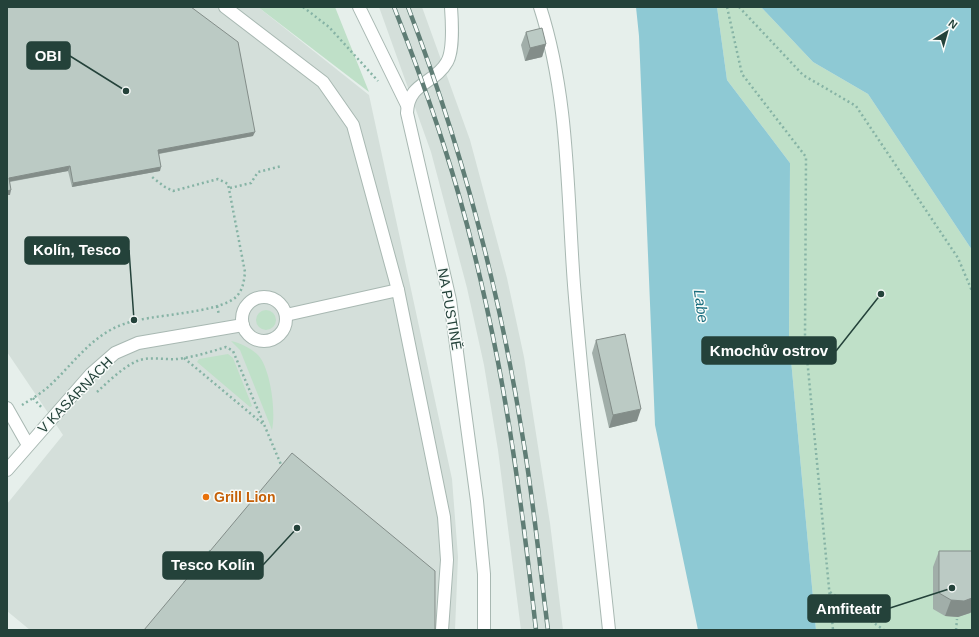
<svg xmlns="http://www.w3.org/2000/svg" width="979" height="637" font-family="Arial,sans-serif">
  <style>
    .built { fill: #d4dfda }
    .green { fill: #bfe0c8 }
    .water { fill: #8ec9d4 }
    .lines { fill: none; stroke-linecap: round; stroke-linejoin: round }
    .minor-casing { stroke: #a8b8b2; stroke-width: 14 }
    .path { stroke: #86b3a5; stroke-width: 2.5; stroke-dasharray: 2 3; stroke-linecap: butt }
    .minor { stroke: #fff; stroke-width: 12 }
    .rail-casing { stroke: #5f7d75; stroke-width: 4.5 }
    .rail { stroke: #f7fbf9; stroke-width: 3; stroke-dasharray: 9; stroke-linecap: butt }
    .wall { fill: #a1aea9 }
    .shaded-wall { fill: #838d89 }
    .building { fill: #bbcac4; stroke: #838d89 }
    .food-dot { fill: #e8710a; stroke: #f7fbf9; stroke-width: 1.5 }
    .labels { text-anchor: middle; stroke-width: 3; stroke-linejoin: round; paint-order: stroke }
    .street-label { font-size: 14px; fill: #24423a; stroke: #f7fbf9 }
    .food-label { font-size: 14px; font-weight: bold; fill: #c56008; stroke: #f7fbf9; text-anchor: start }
    .water-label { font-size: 15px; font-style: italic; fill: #1c6f80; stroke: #f7fbf9 }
    .leader { fill: none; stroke: #24423a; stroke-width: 1.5 }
    .callout-dot { fill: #24423a; stroke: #f7fbf9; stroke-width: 1.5 }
    .callout { fill: #24423a; stroke: #24423a; stroke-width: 1.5 }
    .callout-label { font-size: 15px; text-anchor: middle; font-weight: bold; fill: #fff }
  </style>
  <rect width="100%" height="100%" fill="#e6efeb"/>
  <g class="built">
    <polygon points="7,7 258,7 369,95 452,479 458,557 455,630 30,630 7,611 7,504 63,435 7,352"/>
    <polygon points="379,7 422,7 470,140 507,278 524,357 550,523 563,630 521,630 498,450 484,365 467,288 431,152"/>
  </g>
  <g class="green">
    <polygon points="258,7 335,7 369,92"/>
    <polygon points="717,7 761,7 813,62 868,94 972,250 972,630 816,630 789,338 790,163 727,80"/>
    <circle cx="266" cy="320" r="10"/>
    <path d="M231 341C240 343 251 348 258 355 271 369 276 413 272 430L240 350Z"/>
    <polygon points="228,354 233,358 252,406 250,407 197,362 199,359"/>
  </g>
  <g class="water">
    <polygon points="636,7 717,7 727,80 790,163 789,338 816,630 698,630 655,425 639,36"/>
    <polygon points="761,7 972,7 972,250 868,94 813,62"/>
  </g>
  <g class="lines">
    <g class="minor-casing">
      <g id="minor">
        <polyline points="225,7 323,82 353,125 398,290"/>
        <polyline points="359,7 407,105"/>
        <path d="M451 7C452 21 454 50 447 62 435 84 408 82 407 113L450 300 477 501 484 574V630"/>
        <path d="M540 7C569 97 567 191 574 285 583 400 597 515 609 630"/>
        <circle cx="264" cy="319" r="22"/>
        <polyline points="286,315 398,290 444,517 447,560 442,630"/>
        <polyline points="7,408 28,445"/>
        <polyline points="7,470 91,374 115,353 138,343 243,325"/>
      </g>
    </g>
    <g class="path">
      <polyline points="303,7 329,27 378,81"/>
      <polyline points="727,7 742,74 806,157 805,337 833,630"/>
      <polyline points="739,7 803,75 856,106 958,258 972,291"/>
      <polyline points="230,188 251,183 258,172 282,166"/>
      <polyline points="217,306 219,315"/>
      <polyline points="184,358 263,424"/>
      <path d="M97 392C109 381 122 368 137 361 149 356 164 360 177 359 194 357 210 352 226 347L233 351 282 467"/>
      <polyline points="33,398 42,408"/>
      <path d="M22 405C30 400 40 394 47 388 72 366 91 335 124 324 150 314 217 314 236 297 243 290 244 281 245 272L228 184 218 179 173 191 165 187 152 177"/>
      <polyline points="184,583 211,550"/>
      <polyline points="830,592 884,630"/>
      <polyline points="956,630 957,619"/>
    </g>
    <use href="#minor" class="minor"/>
    <g class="rail-casing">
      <g id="rail">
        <path d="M394 7C412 53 429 99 444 146 467 217 484 290 498 362 515 451 526 540 536 630"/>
        <path d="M408 7C462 148 501 295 524 445 534 506 540 568 548 630"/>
      </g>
    </g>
    <use href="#rail" class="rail"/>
  </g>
  <g class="wall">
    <polygon points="7,7 253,136 159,154 160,171 72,187 68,171 10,182 10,195 7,195"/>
    <polygon points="526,32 546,44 542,57 525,61 521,45"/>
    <polygon points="596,340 637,421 609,428 592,353"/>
    <polygon points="939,551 970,613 958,617 945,616 933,609 933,567"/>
  </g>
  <g class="shaded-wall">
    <polygon points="546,44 542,57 525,61 530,48"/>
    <polygon points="255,132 253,136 157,154 158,150"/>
    <polygon points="70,166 68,171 7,182 9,178"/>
    <polygon points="161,167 160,171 72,187 73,183"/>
    <polygon points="11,190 10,195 7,195 7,191"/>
    <polygon points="641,409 637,421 609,428 613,415"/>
    <polygon points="972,598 972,612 970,613 958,617 945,616 951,600"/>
  </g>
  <g class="building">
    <polygon points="7,7 191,7 238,42 255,132 158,150 161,167 73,183 70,166 9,178 11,190 7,191"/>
    <polygon points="542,28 546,44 530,48 526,32"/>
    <polygon points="625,334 641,409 613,415 596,340"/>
    <polygon points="292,453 435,571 435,630 144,630"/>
    <polygon points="939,551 972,551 972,598 964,601 951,600 939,593"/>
  </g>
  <circle class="food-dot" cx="206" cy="497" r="4"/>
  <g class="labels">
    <g class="street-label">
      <text transform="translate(450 309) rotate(80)" y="5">NA PUSTINĚ</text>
      <text transform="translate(75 395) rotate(-46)" y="5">V KASÁRNÁCH</text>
    </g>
    <g class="food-label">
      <text x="214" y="502">Grill Lion</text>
    </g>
    <g class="water-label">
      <text transform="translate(701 306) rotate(82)" y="5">Labe</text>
    </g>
  </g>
  <path class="leader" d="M126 91L70 56M134 320L129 250M881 294L836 351M297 528L263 565M952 588L890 608"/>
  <g class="callout-dot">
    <circle cx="126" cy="91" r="4"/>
    <circle cx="134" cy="320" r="4"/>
    <circle cx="881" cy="294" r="4"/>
    <circle cx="297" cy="528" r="4"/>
    <circle cx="952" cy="588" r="4"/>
  </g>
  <g class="callout">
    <rect x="27" y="42" width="43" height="27" rx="4"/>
    <rect x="25" y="237" width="104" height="27" rx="4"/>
    <rect x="702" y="337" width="134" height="27" rx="4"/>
    <rect x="163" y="552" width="100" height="27" rx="4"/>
    <rect x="808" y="595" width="82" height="27" rx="4"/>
  </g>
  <g class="callout-label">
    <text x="48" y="61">OBI</text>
    <text x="77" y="255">Kolín, Tesco</text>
    <text x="769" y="356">Kmochův ostrov</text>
    <text x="213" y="570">Tesco Kolín</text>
    <text x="849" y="614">Amfiteatr</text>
  </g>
  <rect width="979" height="637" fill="none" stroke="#24423a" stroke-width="16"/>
  <g transform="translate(947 32) rotate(37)" stroke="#f7fbf9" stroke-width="3" paint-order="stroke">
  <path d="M0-3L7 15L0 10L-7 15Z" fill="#24423a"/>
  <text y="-6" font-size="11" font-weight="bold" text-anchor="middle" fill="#24423a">N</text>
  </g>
</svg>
